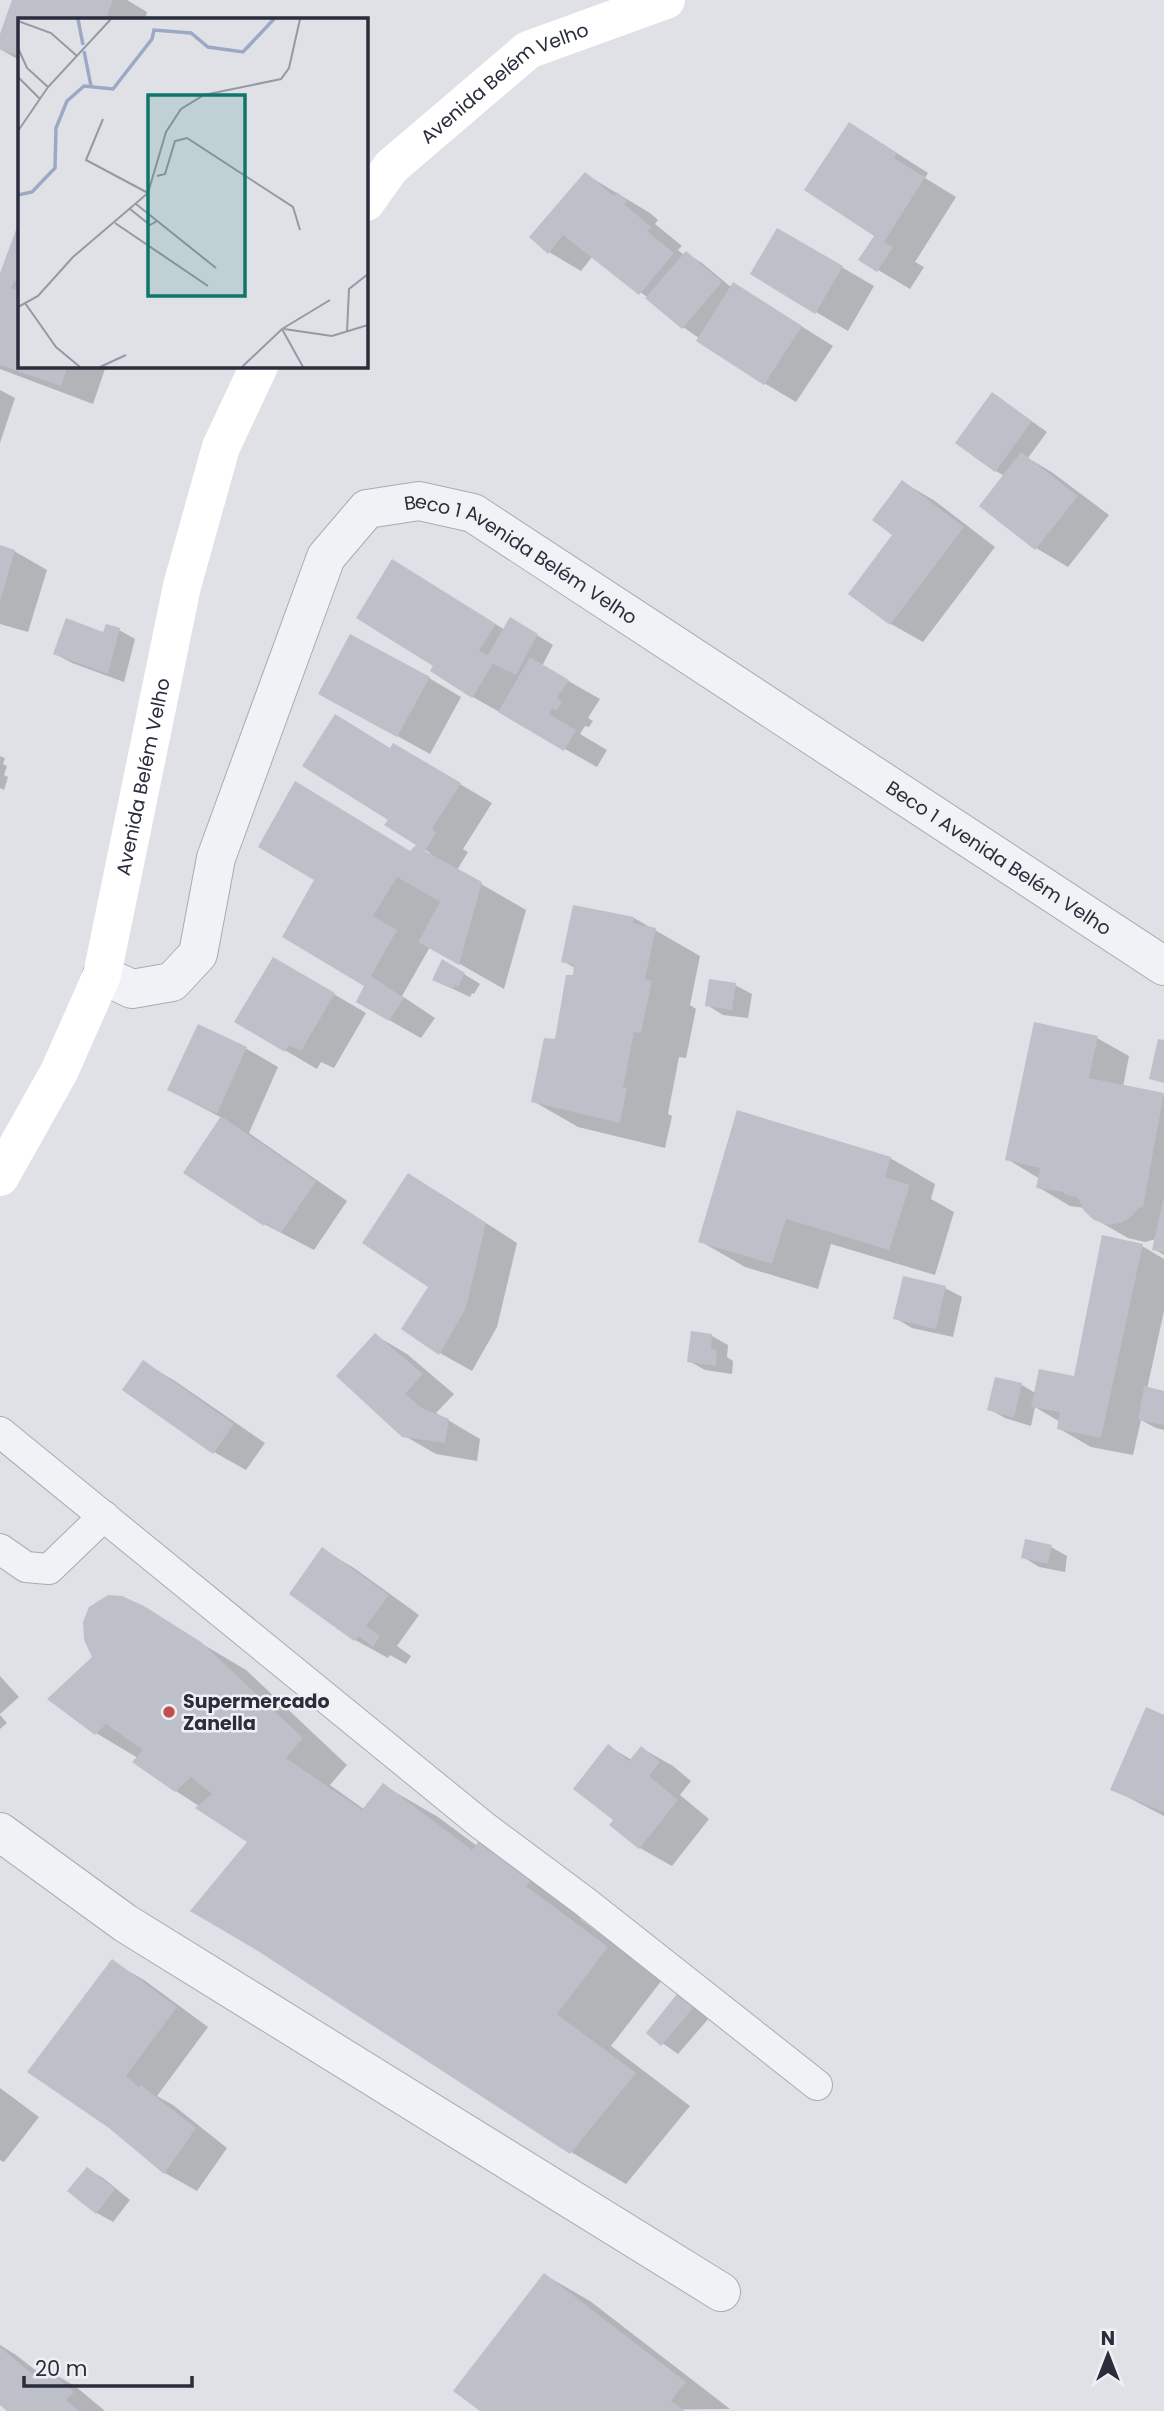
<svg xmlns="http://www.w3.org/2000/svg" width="1164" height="2411" font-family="Poppins,sans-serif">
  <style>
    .shadow { fill: #0003 }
    .building { fill: #bdbfc9 }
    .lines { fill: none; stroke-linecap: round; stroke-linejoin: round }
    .lane-casing { stroke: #a8abb4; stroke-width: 32 }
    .street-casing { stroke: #a8abb4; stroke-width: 40 }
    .lane { stroke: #f1f2f5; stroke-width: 30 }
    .street { stroke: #f1f2f5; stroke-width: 38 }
    .secondary { stroke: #fff; stroke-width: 38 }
    .poi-dot { fill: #c14f4e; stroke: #eef0f4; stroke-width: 2.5 }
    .labels { text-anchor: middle; stroke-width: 5; stroke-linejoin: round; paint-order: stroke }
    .street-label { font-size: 19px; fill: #292d3c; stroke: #eef0f4 }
    .poi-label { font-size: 19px; font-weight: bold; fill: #292d3c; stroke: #eef0f4; text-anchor: start }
    .inset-river { fill: none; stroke: #9da9c4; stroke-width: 3.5 }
    .inset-road { fill: none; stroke: #9699a3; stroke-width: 2 }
    .view { fill: #0f766e; fill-opacity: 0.15; stroke: #0f766e; stroke-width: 3.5 }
    .inset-edge { fill: none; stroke: #292d3c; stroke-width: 3.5 }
  </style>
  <rect width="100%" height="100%" fill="#dfe1e7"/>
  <g class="shadow">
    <polygon points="14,0 127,0 147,12 145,19 19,19 19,60 0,49 0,39"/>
    <polygon points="881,143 928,173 925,178 956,197 915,262 924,267 910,289 878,270 876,236"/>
    <polygon points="585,174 650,213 658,220 655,224 682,246 678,250 684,255 686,253 702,263 732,288 734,284 833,346 796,402 764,383 683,327 650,299 592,257 581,271 549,252 531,237"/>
    <polygon points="19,226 19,366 106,366 93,404 0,369 0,278"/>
    <polygon points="778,230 874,286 848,331 752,274"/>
    <polygon points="0,390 15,398 0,443"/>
    <polygon points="993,394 1047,432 1028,458 1053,473 1109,515 1068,567 1036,548 1004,476 996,471"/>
    <polygon points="903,482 935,501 995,547 923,642 891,624 850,593 894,535"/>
    <polygon points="0,547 14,551 47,570 28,632 0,624"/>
    <polygon points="424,580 505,630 511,619 553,645 542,666 600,699 588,718 593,721 589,727 585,726 580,734 607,750 597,767 473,697 432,671 436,665"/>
    <polygon points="119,630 135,639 124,682 72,663 55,654"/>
    <polygon points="429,678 461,697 430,754 352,711"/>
    <polygon points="394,745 492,803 463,849 468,852 457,870 526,910 504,989 430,947 402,996 435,1018 421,1038 389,1020 367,985 285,937 412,853 429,855 430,853 387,825 390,819 391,749"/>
    <polygon points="0,756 5,758 3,764 7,766 4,775 8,777 4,790 0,788"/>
    <polygon points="574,907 634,918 700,956 690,1005 696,1009 686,1058 679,1057 668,1114 672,1116 665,1148 578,1127 533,1101 556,1041 574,976 575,968 563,961"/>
    <polygon points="274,959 366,1013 334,1068 321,1062 317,1069 237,1022"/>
    <polygon points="443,961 480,984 474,994 472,993 470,997 434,980"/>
    <polygon points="735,985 752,994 748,1018 723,1015 707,1005"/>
    <polygon points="199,1026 247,1049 278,1067 249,1133 347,1201 314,1250 264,1224 222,1118 169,1090"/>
    <polygon points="1097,1038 1129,1056 1123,1087 1164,1095 1164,1255 1154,1249 1156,1239 1145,1242 1128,1238 1095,1219 1085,1208 1070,1206 1038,1187 1040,1179 1007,1159"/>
    <polygon points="890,1158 935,1184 931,1199 954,1212 935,1275 831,1244 818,1289 745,1267 700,1241"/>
    <polygon points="441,1194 517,1243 497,1327 472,1371 440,1353 431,1287"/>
    <polygon points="1142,1246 1164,1259 1164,1311 1147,1389 1164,1392 1164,1430 1156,1428 1141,1420 1133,1455 1091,1447 1058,1428 1060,1422 1035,1407 1031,1426 1005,1418 989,1409 996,1379 1022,1385 1035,1393 1075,1378"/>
    <polygon points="945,1288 962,1297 953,1337 912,1328 895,1318"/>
    <polygon points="375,1335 407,1354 454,1394 436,1413 480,1439 477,1461 436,1454 403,1435"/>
    <polygon points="712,1336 728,1345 727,1357 733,1361 732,1374 705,1370 689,1361"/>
    <polygon points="143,1362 175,1381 265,1443 246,1470 214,1452"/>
    <polygon points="1051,1547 1067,1556 1065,1572 1039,1567 1023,1557"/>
    <polygon points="322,1549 354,1568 419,1615 397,1646 411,1656 406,1664 390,1655 388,1658 355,1640 291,1593"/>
    <polygon points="174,1627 246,1670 347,1765 330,1785 365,1810 383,1785 438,1817 477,1846 592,1903 580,1919 662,1980 611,2046 690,2106 626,2184 571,2152 251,1840 176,1791 138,1758 96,1733"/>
    <polygon points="0,1676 19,1697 0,1714"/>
    <polygon points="0,1715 7,1723 0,1729"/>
    <polygon points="1164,1717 1164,1816 1112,1789"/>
    <polygon points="608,1746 632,1760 641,1748 673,1766 691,1781 680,1795 709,1819 672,1866 640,1848 612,1825 615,1820"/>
    <polygon points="112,1962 144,1980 208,2027 157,2096 173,2105 227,2148 197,2191 165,2173 110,2127"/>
    <polygon points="678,1996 709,2018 678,2054 648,2033"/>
    <polygon points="0,2088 39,2117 4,2162 0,2160"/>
    <polygon points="87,2169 103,2178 130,2200 113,2222 97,2213"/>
    <polygon points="545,2275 590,2301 730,2409 483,2411"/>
    <polygon points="0,2345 16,2355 39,2373 43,2368 75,2386 105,2411 10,2411 0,2403"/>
  </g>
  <g class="building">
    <polygon points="12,0 113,0 106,19 19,19 19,56 0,49 0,34"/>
    <polygon points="849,122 897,153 894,158 925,177 884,242 893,247 877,272 858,260 874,236 804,190"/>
    <polygon points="585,172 614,196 617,192 627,201 624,204 651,227 647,231 674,253 639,295 563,235 548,254 529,237"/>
    <polygon points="19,222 19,283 14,281 11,288 19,290 19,366 68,366 61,386 0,365 0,273"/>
    <polygon points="777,228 843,266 815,314 750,274"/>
    <polygon points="686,251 722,282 682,329 645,298"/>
    <polygon points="733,282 802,326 764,385 696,341"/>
    <polygon points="992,392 1032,421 995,472 955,443"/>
    <polygon points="1021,452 1078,496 1035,550 979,506"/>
    <polygon points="902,480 964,527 890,625 848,594 892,535 872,520"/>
    <polygon points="0,545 15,550 1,599 0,598"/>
    <polygon points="392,559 496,624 479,651 488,655 510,617 538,634 516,675 493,664 472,698 430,671 433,666 356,618"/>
    <polygon points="66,618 103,632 106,624 120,628 108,674 53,654"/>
    <polygon points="350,634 430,677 397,737 318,694"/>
    <polygon points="530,657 569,680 557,698 562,701 557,710 552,709 549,714 576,730 564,751 498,712"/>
    <polygon points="335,714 390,748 393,743 461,783 432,829 436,833 425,851 482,882 459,965 418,942 440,902 397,877 373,916 397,930 371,976 404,998 389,1021 356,1002 364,986 282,937 314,880 258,847 295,781 410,851 416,845 384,825 388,820 302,766"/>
    <polygon points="573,905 634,917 633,923 656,928 645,979 652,981 641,1033 634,1032 623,1088 627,1088 620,1123 531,1102 544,1038 555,1039 566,975 573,975 574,965 561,962"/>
    <polygon points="273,957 335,993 301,1051 289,1045 285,1052 234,1022"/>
    <polygon points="442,959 465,973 458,987 455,985 453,989 432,980"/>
    <polygon points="709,979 736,983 732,1010 705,1006"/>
    <polygon points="1034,1022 1098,1036 1089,1078 1164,1093 1143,1207 1138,1208 1133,1215 1121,1223 1108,1225 1094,1220 1084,1211 1078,1198 1064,1194 1064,1192 1036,1188 1040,1168 1005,1160"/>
    <polygon points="198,1024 247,1047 217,1114 167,1090"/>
    <polygon points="1158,1039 1164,1040 1164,1083 1149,1079"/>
    <polygon points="737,1110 891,1157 885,1177 910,1185 889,1250 786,1219 772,1264 698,1242"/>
    <polygon points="221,1116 316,1181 281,1233 265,1223 264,1226 183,1173"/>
    <polygon points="408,1173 486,1223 466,1308 439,1355 401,1329 428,1287 362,1243"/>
    <polygon points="1163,1200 1164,1200 1164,1252 1152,1250"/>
    <polygon points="1102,1235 1143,1244 1101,1438 1057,1429 1060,1412 1031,1407 1039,1369 1074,1376"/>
    <polygon points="903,1276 946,1286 936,1329 893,1319"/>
    <polygon points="691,1331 712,1334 711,1349 717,1350 716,1366 687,1362"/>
    <polygon points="375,1333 423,1374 405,1394 422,1408 449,1419 445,1443 402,1437 336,1376"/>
    <polygon points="143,1360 234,1424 213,1454 122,1390"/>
    <polygon points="995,1377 1022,1383 1014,1418 987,1410"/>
    <polygon points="1144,1386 1164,1391 1164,1425 1138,1420"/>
    <polygon points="1025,1539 1052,1545 1048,1564 1021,1558"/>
    <polygon points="322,1547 389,1595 366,1626 380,1636 373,1647 359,1636 354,1641 289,1594"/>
    <polygon points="108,1595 122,1596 144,1606 201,1642 303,1738 286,1758 362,1810 383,1783 472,1850 479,1841 538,1870 526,1886 608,1947 557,2014 636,2073 570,2154 258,1951 190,1911 247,1842 195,1808 212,1794 191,1777 175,1792 132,1762 143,1750 106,1724 95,1735 47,1699 92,1657 84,1640 83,1622 89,1607"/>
    <polygon points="1146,1707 1164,1715 1164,1812 1110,1790"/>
    <polygon points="608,1744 629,1761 641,1746 660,1762 649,1776 678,1800 639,1849 609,1825 613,1820 573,1789"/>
    <polygon points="112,1959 177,2007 126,2076 139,2087 141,2085 196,2128 164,2174 109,2128 27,2072"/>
    <polygon points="677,1994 694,2007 661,2046 646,2033"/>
    <polygon points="87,2167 115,2189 96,2214 67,2191"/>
    <polygon points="544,2273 686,2382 671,2401 685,2411 480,2411 453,2391"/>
    <polygon points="0,2347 35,2376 43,2366 74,2392 66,2400 79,2411 7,2411 0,2405"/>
  </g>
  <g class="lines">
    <g class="lane-casing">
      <g id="lane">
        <polyline points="0,1432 482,1825 584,1901 817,2085"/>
        <polyline points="0,1549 26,1567 49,1569 104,1516"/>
      </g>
    </g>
    <g class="street-casing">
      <g id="street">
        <path id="s1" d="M102 975 132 989 172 982 198 954 216 858 326 557 367 509 419 501 473 513 1164 966"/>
        <polyline points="0,1832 125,1923 721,2292"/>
      </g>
    </g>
    <use href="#lane" class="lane"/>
    <use href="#street" class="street"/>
    <g class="secondary">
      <path id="s2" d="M366 202 391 167 528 50 666 0"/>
      <path id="s3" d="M0 1177 59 1072 102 975 182 586 221 447 259 366"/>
    </g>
  </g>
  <circle class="poi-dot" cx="169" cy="1712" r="7"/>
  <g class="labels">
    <g class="street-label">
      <text dy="7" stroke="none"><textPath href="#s2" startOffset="186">Avenida Belém Velho</textPath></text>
      <text dy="7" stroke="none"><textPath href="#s1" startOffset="763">Beco 1 Avenida Belém Velho</textPath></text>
      <text dy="7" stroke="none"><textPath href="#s3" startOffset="429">Avenida Belém Velho</textPath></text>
      <text dy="7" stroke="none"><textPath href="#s1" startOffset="1330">Beco 1 Avenida Belém Velho</textPath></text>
    </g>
    <g class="poi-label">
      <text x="183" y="1708">Supermercado<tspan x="183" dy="22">Zanella</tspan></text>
    </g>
  </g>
  <g transform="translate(18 18)">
    <rect width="350" height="350" fill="#dfe1e7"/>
    <path class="inset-river" d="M60 1 65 27M66 33 73 68M0 177 14 174 37 150 38 110 49 83 66 68 95 71 134 21 136 12 173 15 190 29 225 34 256 1"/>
    <path class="inset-road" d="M0 3 33 15 59 38M0 30 9 50 30 69M0 59 22 81M85 101 68 142 130 175M0 113 30 69 93 1M139 158 147 156 157 123 169 120 275 189 282 212M118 186 198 250M112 191 132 207 139 203M97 205 190 268M7 285 38 329 62 349M0 289 20 278 55 239 130 175 148 114 163 91 186 77 263 61 271 50 282 1M264 311 285 349M266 311 314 318 350 307M329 314 331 271 350 256M82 349 108 337M224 349 264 311 312 282"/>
    <path class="view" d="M130 77H227V278H130Z"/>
    <rect width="350" height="350" class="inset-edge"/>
  </g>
  <g transform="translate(1108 2355)" stroke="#eef0f4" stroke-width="5" paint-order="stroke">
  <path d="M0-5L12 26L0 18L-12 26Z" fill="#292d3c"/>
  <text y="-10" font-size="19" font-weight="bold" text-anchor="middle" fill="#292d3c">N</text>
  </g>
  <path d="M24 2376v10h168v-10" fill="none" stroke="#292d3c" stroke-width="3.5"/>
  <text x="35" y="2376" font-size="21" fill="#292d3c" stroke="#eef0f4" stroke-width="5" paint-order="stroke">20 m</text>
</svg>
